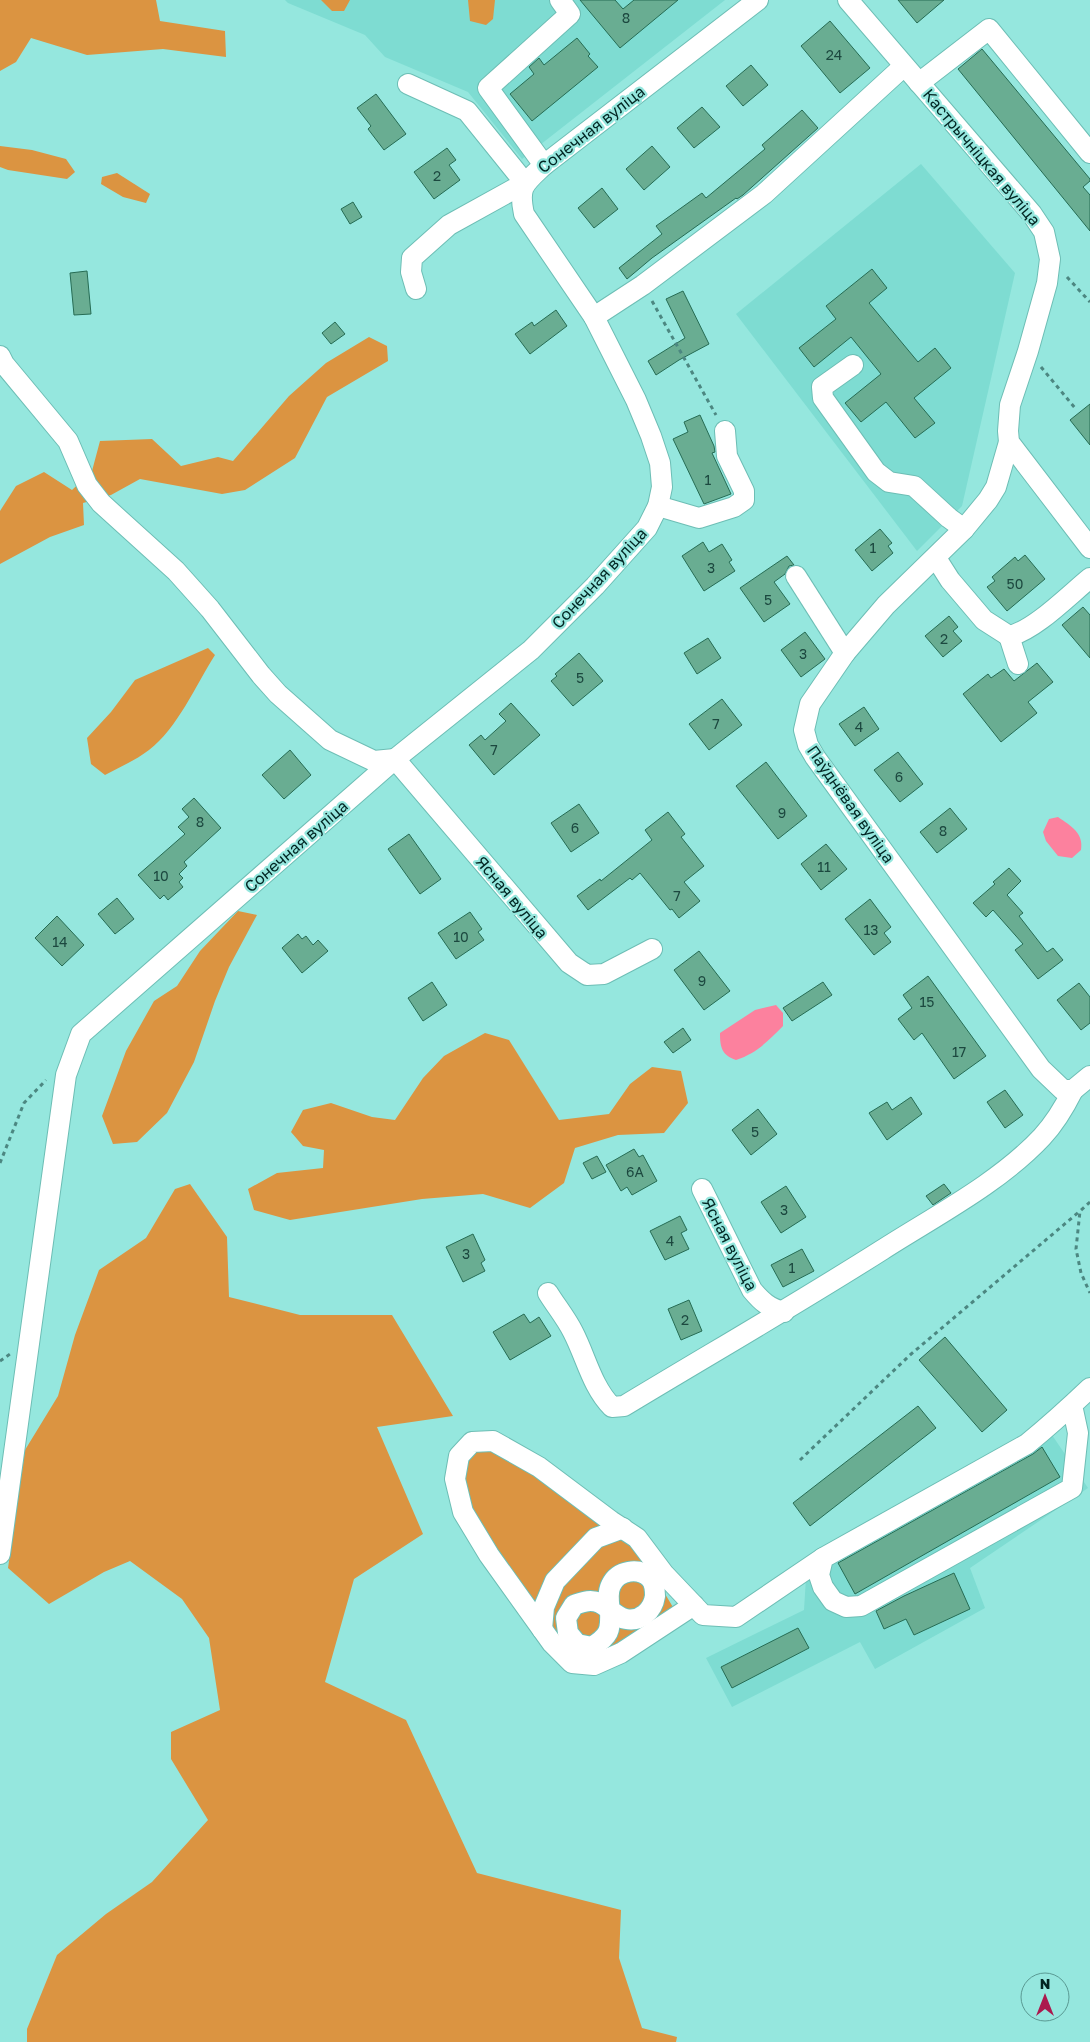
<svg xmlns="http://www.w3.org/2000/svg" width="1090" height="2042" font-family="'Golos Text',sans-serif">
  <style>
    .built { fill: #7edcd2 }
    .green { fill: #db9441 }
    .water { fill: #fc819e }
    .building { fill: #69ad92; stroke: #266c54 }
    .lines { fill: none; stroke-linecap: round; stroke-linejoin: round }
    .minor-casing { stroke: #6dbeb5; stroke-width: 22 }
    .path { stroke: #4c8781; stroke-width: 3; stroke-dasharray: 4 4; stroke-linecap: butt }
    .minor { stroke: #fff; stroke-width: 20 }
    .labels { text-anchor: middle; stroke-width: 4.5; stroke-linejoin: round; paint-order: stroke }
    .number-label { font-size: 14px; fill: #1c483f }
    .street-label { font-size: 16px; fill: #022623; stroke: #95e7de }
  </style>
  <rect width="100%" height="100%" fill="#95e7de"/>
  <g class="built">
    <polygon points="285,0 725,0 522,159 468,92 385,57 365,35 288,3"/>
    <polygon points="921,164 1015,273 962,506 917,551 736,314"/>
    <polygon points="1052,1435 1088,1488 970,1568 985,1608 875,1669 860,1642 732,1707 706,1658 804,1610 806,1578"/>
  </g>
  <g class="green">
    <polygon points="0,0 156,0 160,21 225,31 226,57 163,49 87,55 31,38 16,62 0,71"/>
    <polygon points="321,0 350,0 344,11 332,11"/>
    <polygon points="468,0 495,0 493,19 486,25 470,21"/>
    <polygon points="0,146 32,150 66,159 75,172 67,179 8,170 0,167"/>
    <polygon points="117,173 150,194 146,203 123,197 101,184 102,177"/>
    <polygon points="369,337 387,346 388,361 327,397 295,458 245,490 222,494 140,479 111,495 83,503 84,525 50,537 0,564 0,511 16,486 44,472 72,490 92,471 100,441 152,439 181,466 218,457 233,461 289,396 326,363"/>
    <path d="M208 648 215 655C196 685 177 729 149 750 136 760 120 767 105 775L91 764 87 738 111 712 135 680Z"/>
    <polygon points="238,911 257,915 229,967 215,1001 194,1062 167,1113 137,1142 113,1144 102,1116 126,1051 154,1001 177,986 200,951"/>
    <polygon points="485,1033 509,1040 559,1120 609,1114 630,1084 652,1067 681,1071 688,1103 664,1133 618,1135 575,1148 564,1183 530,1208 483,1194 422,1199 290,1220 254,1210 248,1189 277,1173 323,1168 324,1150 303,1146 291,1132 303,1110 331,1103 372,1117 395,1120 423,1078 444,1056"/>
    <polygon points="190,1184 227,1237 229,1297 300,1315 392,1315 453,1416 377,1427 423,1534 354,1579 325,1682 406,1720 477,1873 621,1910 619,1958 642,2028 677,2037 676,2042 27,2042 27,2029 57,1955 106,1914 152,1882 208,1820 171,1759 171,1732 220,1710 209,1638 182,1599 130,1561 104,1572 49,1604 8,1568 25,1450 58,1396 75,1335 99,1270 146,1238 175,1189"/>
    <polygon points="489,1446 607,1523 537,1611 470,1514 462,1464 468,1451"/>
    <path d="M617 1538C636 1544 642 1553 652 1570 625 1562 604 1570 604 1602L592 1597 576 1598C571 1604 564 1610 562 1617 553 1654 611 1668 617 1621 636 1625 642 1621 657 1610L661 1587 674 1609C649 1626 622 1651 592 1657 583 1659 575 1656 568 1650 523 1616 576 1548 617 1538Z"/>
    <polygon points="636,1577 651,1591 637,1612 616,1607 616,1586"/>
    <polygon points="588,1606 605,1614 602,1636 582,1640 571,1617"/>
  </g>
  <g class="water">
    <path d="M1058 817C1071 826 1084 833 1081 850L1072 858 1058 856 1046 841 1043 832 1049 819Z"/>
    <path d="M776 1005 783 1013V1026C768 1041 757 1053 736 1060 722 1055 720 1048 720 1033L755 1010Z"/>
  </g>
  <g class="building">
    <polygon points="580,0 615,0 623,9 634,0 678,0 620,48"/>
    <polygon points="898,0 944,0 917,23"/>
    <polygon points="830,21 870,68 840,93 801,46"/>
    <polygon points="577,38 590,54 588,56 598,67 532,121 510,94 534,74 529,67 539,58 544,65"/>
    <polygon points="982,49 1090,179 1090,181 1083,187 1090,195 1090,231 958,69"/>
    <polygon points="751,65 768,85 743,106 726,86"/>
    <polygon points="376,94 406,134 384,150 368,129 371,126 357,108"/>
    <polygon points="702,107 720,127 694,148 677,128"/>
    <polygon points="802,110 818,128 743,195 737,199 736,198 652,258 627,279 619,268 662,234 656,226 702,193 706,198 765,149 762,145"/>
    <polygon points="652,146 670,167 644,190 626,169"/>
    <polygon points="447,148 456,160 449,165 460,180 434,199 414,172"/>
    <polygon points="602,188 618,209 594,228 578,208"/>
    <polygon points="353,202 362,217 350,224 341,209"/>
    <polygon points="872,269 887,288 869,303 918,362 935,348 951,368 914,398 935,423 915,438 886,402 861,422 845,403 881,374 851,337 814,367 799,348 836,319 826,306"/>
    <polygon points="87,271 91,314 74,315 70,273"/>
    <polygon points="683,291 709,344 679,360 656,375 648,361 685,338 666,299"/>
    <polygon points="556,310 567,326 530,354 515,334 532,322 534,326"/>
    <polygon points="335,322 345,334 331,344 322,333"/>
    <polygon points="1090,404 1090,445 1070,420"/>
    <polygon points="700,415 714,446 715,452 712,453 731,494 704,504 673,439 688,432 684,422"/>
    <polygon points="880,529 892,543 888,546 893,553 872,571 855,550"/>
    <polygon points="703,542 709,552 722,544 732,560 729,562 735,571 704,591 682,556"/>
    <polygon points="1025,555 1045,579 1007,611 987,587 995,581 992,577 1015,557 1018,561"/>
    <polygon points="787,556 794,565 789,566 785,574 774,582 790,604 764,622 740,588"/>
    <polygon points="1083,607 1090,615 1090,658 1062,625"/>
    <polygon points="949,616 958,627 953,631 962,641 943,657 925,636"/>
    <polygon points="805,632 825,659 801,677 781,650"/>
    <polygon points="708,638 721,658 697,674 684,653"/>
    <polygon points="579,653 603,681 573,706 551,681 557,676 555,674"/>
    <polygon points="1037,663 1053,682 1028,702 1037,713 1001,742 963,694 988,674 991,678 1004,669 1014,681"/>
    <polygon points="722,699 742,725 709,750 689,724"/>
    <polygon points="511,703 540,735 494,775 469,745 481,735 485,740 506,721 499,714"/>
    <polygon points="864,707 879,729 855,746 839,724"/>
    <polygon points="290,750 311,775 284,799 262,775"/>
    <polygon points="898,752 923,784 900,802 874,770"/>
    <polygon points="766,762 807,816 778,839 736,786"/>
    <polygon points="194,798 221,828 184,862 187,866 179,874 183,878 179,882 183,887 168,900 164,895 160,899 138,875 185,834 178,827 189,817 182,809"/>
    <polygon points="579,804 599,833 571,852 551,823"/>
    <polygon points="950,808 967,829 937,853 920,832"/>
    <polygon points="668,812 685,834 681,837 704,866 684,882 700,901 679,918 672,909 670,910 640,873 632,880 630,878 588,910 577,896 600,879 601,881 652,840 645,830"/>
    <polygon points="409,834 441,879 420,894 388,849"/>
    <polygon points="826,844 847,869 821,890 801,864"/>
    <polygon points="1009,868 1021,881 1007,895 1023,913 1019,916 1047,952 1053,948 1063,960 1038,979 1015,950 1023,944 993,910 986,917 973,903 995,884 993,882"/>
    <polygon points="117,898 134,919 115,934 98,914"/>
    <polygon points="870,899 891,927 884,933 891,942 874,955 845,919"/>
    <polygon points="470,912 482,929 478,932 484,940 456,959 438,933"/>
    <polygon points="57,916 84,945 62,966 35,938"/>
    <polygon points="298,934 302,939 306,936 313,945 318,940 328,951 302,973 282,948"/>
    <polygon points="699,951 730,991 704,1010 674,970"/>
    <polygon points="928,976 986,1056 954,1079 922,1033 914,1040 898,1019 912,1008 903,995"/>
    <polygon points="432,982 447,1005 423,1021 408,998"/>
    <polygon points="823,982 832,995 792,1021 783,1008"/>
    <polygon points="1079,983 1090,997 1090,1023 1081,1030 1057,1000"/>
    <polygon points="683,1028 691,1040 673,1053 664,1042"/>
    <polygon points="1005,1090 1023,1115 1005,1128 987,1102"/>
    <polygon points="911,1097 922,1114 887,1140 869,1113 887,1102 892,1110"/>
    <polygon points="758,1109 777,1134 751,1155 732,1130"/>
    <polygon points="634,1149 639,1157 643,1155 657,1181 632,1195 627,1187 621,1191 606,1165"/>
    <polygon points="597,1156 606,1172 592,1179 583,1163"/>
    <polygon points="944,1184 951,1193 933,1205 926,1196"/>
    <polygon points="786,1186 806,1217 781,1233 761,1202"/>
    <polygon points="680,1216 687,1230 681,1233 689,1249 665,1260 650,1231"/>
    <polygon points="473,1234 485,1260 481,1263 485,1271 463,1282 446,1247"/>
    <polygon points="802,1249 814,1271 783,1287 771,1265"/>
    <polygon points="689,1300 702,1331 681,1340 668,1309"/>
    <polygon points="524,1314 530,1323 539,1317 551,1336 510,1360 493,1332"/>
    <polygon points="945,1337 1007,1410 982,1432 919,1360"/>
    <polygon points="918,1406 936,1428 810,1526 793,1503"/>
    <polygon points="1042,1447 1060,1477 855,1594 838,1563 1033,1454"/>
    <polygon points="954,1573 970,1609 914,1635 906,1619 884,1629 876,1611 904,1596"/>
    <polygon points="798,1628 809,1648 732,1688 721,1667"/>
  </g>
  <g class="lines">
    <g class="minor-casing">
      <g id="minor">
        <polyline points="848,0 1032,214 1044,232 1050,259 1047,283 1028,351 1010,405 1008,431 1009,442 1090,548"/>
        <polyline points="919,83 989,29 1090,153"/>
        <polyline points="408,84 467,111 525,183 449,225 412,258 411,272 416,289"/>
        <polyline points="544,165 488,88 570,14 560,0"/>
        <polyline points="594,317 643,285 764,194 904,66"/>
        <polyline points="0,356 4,364 68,441 87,485 101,503 176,571 210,609 261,675 278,694 330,740 374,761 395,759 569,963 587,975 604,974 652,949"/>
        <polyline points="853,365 822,387 823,398 876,472 889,482 914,486 949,518 964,529"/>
        <polyline points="1009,442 996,487 988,500 964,529 886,605 845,653 810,704 804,730 808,745 815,757 1041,1069 1063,1090 1073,1090 1090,1076"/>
        <polyline points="658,506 699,518 734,507 744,500 744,491 727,456 725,431"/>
        <path d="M936 558 950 580 984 620 1009 636C1034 631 1069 595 1090 578"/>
        <polyline points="796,576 845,653"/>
        <polyline points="1009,636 1018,664"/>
        <path d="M702 1189 752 1290C762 1302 769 1308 784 1312"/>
        <path d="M548 1293C556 1306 566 1318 573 1332 586 1357 592 1387 612 1407L624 1406C710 1354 797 1304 882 1250 935 1216 999 1183 1042 1137 1055 1123 1065 1106 1073 1090"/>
        <path d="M1072 1405 1078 1433 1072 1488 861 1606 846 1607 833 1601 823 1587 819 1575 823 1558 1027 1444C1049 1426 1070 1407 1090 1388"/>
        <path d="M0 1554 66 1075 81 1034 395 759 531 650 595 586 647 528 658 506 662 487 660 463 651 436 636 400 594 317 524 214C518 186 524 184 544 165L758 0"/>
        <polyline points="694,1605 621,1653 594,1665 572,1663 552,1643 489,1555 463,1512 455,1479 459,1456 472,1442 493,1441 539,1467 611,1521 637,1538 664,1574 703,1615 736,1617 823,1558"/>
        <path d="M610 1611C611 1631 609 1636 592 1647L577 1644 568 1633 566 1618 574 1605C583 1602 590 1599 600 1603 609 1607 615 1617 626 1619 641 1622 653 1610 655 1596 655 1590 654 1582 650 1578 639 1567 618 1570 611 1585 607 1593 609 1603 610 1611"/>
        <polyline points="542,1629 544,1607 555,1581 596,1538 623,1528"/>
      </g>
    </g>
    <g class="path">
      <polyline points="1067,277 1090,302"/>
      <polyline points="652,301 716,415"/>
      <polyline points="1041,367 1075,408"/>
      <polyline points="0,1163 24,1103 46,1080"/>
      <polyline points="1090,1202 1080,1211 1076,1249 1081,1273 1090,1293"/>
      <polyline points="0,1361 10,1354"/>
      <polyline points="800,1460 910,1355 1080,1211"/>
    </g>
    <use href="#minor" class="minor"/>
  </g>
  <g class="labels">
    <g class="number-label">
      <text x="626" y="23">8</text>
      <text x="834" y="60">24</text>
      <text x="437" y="181">2</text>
      <text x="708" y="485">1</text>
      <text x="873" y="553">1</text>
      <text x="711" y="573">3</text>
      <text x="1015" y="589">50</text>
      <text x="768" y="605">5</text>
      <text x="944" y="644">2</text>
      <text x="803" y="659">3</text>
      <text x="580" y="683">5</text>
      <text x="716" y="729">7</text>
      <text x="859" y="732">4</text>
      <text x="494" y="755">7</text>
      <text x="899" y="782">6</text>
      <text x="782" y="818">9</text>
      <text x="200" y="827">8</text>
      <text x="575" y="833">6</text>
      <text x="943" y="836">8</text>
      <text x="824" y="872">11</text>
      <text x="161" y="881">10</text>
      <text x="677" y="901">7</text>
      <text x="871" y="935">13</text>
      <text x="461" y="942">10</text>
      <text x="60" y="947">14</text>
      <text x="702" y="986">9</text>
      <text x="927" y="1007">15</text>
      <text x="959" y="1057">17</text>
      <text x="755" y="1137">5</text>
      <text x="635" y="1177">6А</text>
      <text x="784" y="1215">3</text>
      <text x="670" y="1246">4</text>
      <text x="466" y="1259">3</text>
      <text x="792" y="1273">1</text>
      <text x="685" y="1325">2</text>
    </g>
    <g class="street-label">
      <text transform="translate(591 129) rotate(-38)" y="6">Сонечная вуліца</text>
      <text transform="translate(982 157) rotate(50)" y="6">Кастрычніцкая вуліца</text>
      <text transform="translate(599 578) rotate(-47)" y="6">Сонечная вуліца</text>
      <text transform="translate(851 804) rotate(55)" y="6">Паўднёвая вуліца</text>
      <text transform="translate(296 846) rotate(-41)" y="6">Сонечная вуліца</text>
      <text transform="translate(512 897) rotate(50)" y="6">Ясная вуліца</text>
      <text transform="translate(730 1244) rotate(63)" y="6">Ясная вуліца</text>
    </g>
  </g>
  <g transform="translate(1045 1997)"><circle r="24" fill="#95e7de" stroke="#5a9a93"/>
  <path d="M0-4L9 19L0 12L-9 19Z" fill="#ab194e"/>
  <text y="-8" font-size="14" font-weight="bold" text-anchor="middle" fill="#022623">N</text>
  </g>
</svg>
